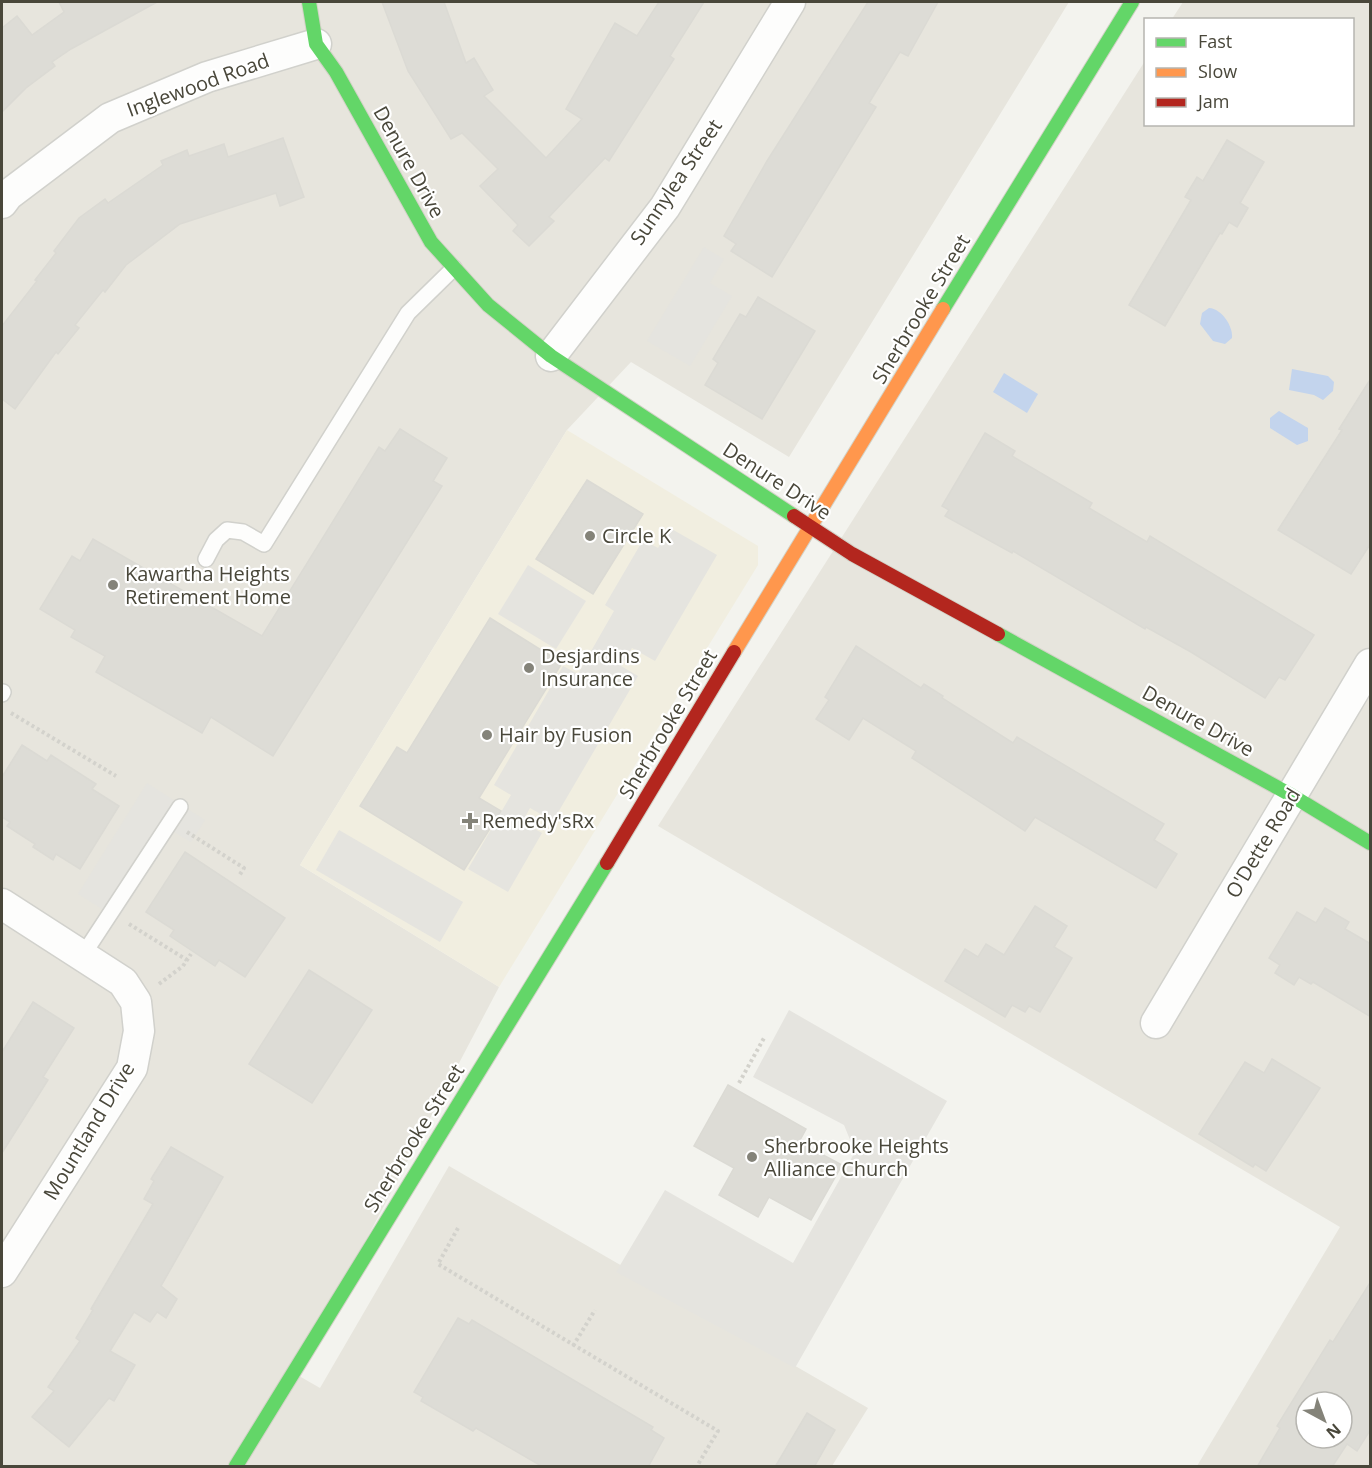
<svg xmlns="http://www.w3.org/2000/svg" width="1372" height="1468" font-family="'Open Sans',sans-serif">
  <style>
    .residential { fill: #e7e5dd; fill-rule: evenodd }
    .commercial { fill: #f1eee0 }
    .parking { fill: #e5e4df }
    .water { fill: #c3d4ed }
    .building { fill: #dddcd6; stroke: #dbdad4; stroke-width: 1.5; fill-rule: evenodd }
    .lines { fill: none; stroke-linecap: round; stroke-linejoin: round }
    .lane-casing { stroke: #d1d1cc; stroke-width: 18 }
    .street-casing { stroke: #d1d1cc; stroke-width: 33 }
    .fast-casing { stroke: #d3d2c7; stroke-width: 16 }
    .slow-casing { stroke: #d3d2c7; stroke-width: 16 }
    .jam-casing { stroke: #d3d2c7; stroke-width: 16 }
    .path { stroke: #d3d2cc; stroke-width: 4; stroke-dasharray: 3 3; stroke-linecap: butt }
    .lane { stroke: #fdfdfc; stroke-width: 15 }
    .street { stroke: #fdfdfc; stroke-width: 30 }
    .fast { stroke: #63d668; stroke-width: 14 }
    .slow { stroke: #ff974d; stroke-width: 14 }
    .jam { stroke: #b3261e; stroke-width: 14 }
    .poi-dot { fill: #848379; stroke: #fff; stroke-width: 2 }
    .labels { text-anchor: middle; stroke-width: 4.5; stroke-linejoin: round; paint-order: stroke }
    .street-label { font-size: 20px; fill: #49473a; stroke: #fff }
    .poi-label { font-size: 20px; fill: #49473a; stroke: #fff; text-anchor: start }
  </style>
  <rect width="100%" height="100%" fill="#f3f3ee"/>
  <g class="residential">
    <polygon points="2,2 1069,2 789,457 631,362 567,430 300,865 499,987 356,1259 287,1369 320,1388 449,1166 868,1408 832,1466 2,1466"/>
    <path d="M1183 2H1370V1466H1197L1340 1227 658 826 1145 61 1146 124H1352V20L1172 19ZM1306 1402H1342V1438H1306Z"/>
  </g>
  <polygon class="commercial" points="567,430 758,546 758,565 499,987 300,865"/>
  <g class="parking">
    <polygon points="704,247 724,259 710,283 732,296 690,366 647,341"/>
    <polygon points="670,528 717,555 655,661 632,648 621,666 638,676 553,821 530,808 522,822 542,833 508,892 468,869 511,795 494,785 563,666 578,674 614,611 605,605 643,540 658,548"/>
    <polygon points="528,565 586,601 556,649 498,614"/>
    <polygon points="147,783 205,820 191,842 174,832 118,919 78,894"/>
    <polygon points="339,830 463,902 440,942 316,870"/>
    <polygon points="789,1010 947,1101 795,1368 616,1272 665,1190 793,1263 855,1152 844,1125 753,1077"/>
  </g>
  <g class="water">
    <path d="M1209 308C1222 309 1233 326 1232 338L1225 344 1213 341 1200 324 1202 313Z"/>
    <polygon points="1292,369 1328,376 1334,382 1333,391 1323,400 1314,395 1289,390"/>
    <polygon points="1004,373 1038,394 1027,413 993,392"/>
    <polygon points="1279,411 1308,428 1308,441 1297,445 1270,428 1270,418"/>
  </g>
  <g class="building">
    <polygon points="59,2 157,2 71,49 52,62 55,66 26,88 2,112 2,28 17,16 32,35 64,12"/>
    <polygon points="382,2 444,2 466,63 474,58 493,90 484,96 546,158 582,119 566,109 615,23 637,36 659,2 704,2 670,56 674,59 609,161 605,158 549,217 554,221 529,246 513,231 518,225 480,186 498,169 462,133 451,139 408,71"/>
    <polygon points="868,2 938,2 908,56 900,52 869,103 876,107 772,277 731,251 736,244 724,236 767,161"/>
    <polygon points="283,138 304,197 280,206 276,193 180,224 126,265 105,292 103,290 75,325 79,328 58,354 56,352 15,409 2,399 2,326 37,281 35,280 56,253 54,251 79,218 105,199 108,203 163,165 161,161 187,150 189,156 224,144 228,157"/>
    <polygon points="1227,140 1264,162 1240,203 1248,208 1237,227 1229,222 1222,234 1220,233 1165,326 1129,305 1191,200 1185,197 1197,177 1203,181"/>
    <polygon points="758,297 815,331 762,419 705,385 718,363 713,359 740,314 746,317"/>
    <polygon points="1371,378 1371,543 1351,574 1278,530 1342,430 1339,429"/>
    <polygon points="400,429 447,458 433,481 442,486 273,756 211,717 202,733 96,672 105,656 71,637 75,630 40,609 72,556 80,561 93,539 262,636 379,447 385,451"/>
    <polygon points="985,433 1015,451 1012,456 1092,503 1089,508 1147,542 1150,536 1314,635 1285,680 1279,677 1265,698 1191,652 1146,627 1145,629 1013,551 1012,553 945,516 949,510 942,506"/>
    <polygon points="587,480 643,514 593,594 536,559"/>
    <polygon points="490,618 562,663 479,798 501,811 464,870 360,806 397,747 407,753"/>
    <polygon points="856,646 921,688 924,684 943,696 942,698 1013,743 1017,737 1164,824 1154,840 1177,854 1156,888 1035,817 1025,831 912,758 916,751 863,718 849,740 816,719 829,700 825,697"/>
    <polygon points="22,745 47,761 51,755 96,784 92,789 119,806 80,869 56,854 53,860 33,847 35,844 7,826 10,822 2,817 2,777"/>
    <polygon points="185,852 285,918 245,977 219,960 215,966 170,936 174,930 146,912"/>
    <polygon points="1035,906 1067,926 1054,947 1072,958 1040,1012 1029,1006 1025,1012 1012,1005 1005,1017 945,981 965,949 978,957 986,944 1004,955"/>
    <polygon points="1325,908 1349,922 1345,929 1371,944 1371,1017 1313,982 1311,984 1299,977 1294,985 1275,973 1280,965 1269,958 1297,912 1316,923"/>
    <polygon points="309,970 372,1010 312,1103 249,1064"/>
    <polygon points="33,1002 74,1028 43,1077 48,1080 2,1153 2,1052"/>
    <polygon points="1272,1059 1320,1088 1266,1171 1255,1164 1253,1167 1199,1134 1245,1062 1264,1073"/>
    <polygon points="728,1085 806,1129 799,1142 842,1165 811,1220 769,1197 758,1217 719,1195 734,1168 694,1146"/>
    <polygon points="171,1147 223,1177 161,1286 177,1299 166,1318 157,1312 150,1322 134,1312 110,1351 135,1365 114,1401 109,1398 69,1447 32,1417 54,1391 48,1387 80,1341 76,1338 93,1310 91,1309 153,1204 144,1199 154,1181 151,1179"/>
    <path d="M1371 1281V1429L1357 1451 1347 1444 1332 1467H1257L1280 1428 1277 1426 1330 1340 1333 1342ZM1306 1402H1342V1438H1306Z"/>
    <polygon points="458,1318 469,1324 472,1320 653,1427 651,1430 664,1438 648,1467 543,1467 476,1428 473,1431 421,1401 423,1397 414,1392"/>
    <polygon points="807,1413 835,1430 814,1467 775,1467"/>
  </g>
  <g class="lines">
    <g class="lane-casing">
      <g id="lane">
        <polyline points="206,559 216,540 227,530 243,532 264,544 408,313 454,268"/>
        <polyline points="2,694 3,692"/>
        <polyline points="83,955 180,807"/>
      </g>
    </g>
    <g class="street-casing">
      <g id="street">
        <polyline points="2,203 8,195 110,118 207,77 316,44"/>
        <polyline points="551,356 665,207 790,2"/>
        <polyline points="2,904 123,982 136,1002 139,1031 132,1068 2,1272"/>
        <polyline points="1156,1023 1370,664"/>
      </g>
    </g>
    <g class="fast-casing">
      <g id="fast">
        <polyline points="309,2 316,44 336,72 431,242 488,305 551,356 794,516"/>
        <polyline points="943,309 1132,2"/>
        <polyline points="998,634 1291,795 1370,843"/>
        <polyline points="236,1466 607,863"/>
      </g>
    </g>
    <g class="slow-casing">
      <polyline id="slow" points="734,652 943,309"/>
    </g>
    <g class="jam-casing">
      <g id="jam">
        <polyline points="794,516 852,554 998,634"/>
        <polyline points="607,863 734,652"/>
      </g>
    </g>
    <g class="path">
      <polyline points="11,713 116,776"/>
      <polyline points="187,832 244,868 239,876"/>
      <polyline points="129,924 187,960"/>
      <polyline points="159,984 183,966 191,954"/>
      <polyline points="739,1083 764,1038"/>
      <polyline points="458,1228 438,1264 718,1431 697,1466"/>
      <polyline points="573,1346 595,1310"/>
    </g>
    <use href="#lane" class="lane"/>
    <use href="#street" class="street"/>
    <use href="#fast" class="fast"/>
    <use href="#slow" class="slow"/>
    <use href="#jam" class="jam"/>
  </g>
  <g class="poi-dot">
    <circle cx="590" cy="536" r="6"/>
    <circle cx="113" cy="585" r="6"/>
    <circle cx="529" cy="668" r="6"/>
    <circle cx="487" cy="735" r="6"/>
    <path d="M467 812h6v6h6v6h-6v6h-6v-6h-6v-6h6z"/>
    <circle cx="752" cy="1157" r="6"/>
  </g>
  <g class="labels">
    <g class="street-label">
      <text transform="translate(198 85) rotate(-20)" y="7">Inglewood Road</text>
      <text transform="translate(409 162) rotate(61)" y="7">Denure Drive</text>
      <text transform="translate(676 182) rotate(-56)" y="7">Sunnylea Street</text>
      <text transform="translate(921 309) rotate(-59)" y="7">Sherbrooke Street</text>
      <text transform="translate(777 481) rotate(33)" y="7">Denure Drive</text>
      <text transform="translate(1198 721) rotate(29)" y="7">Denure Drive</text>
      <text transform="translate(668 724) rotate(-59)" y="7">Sherbrooke Street</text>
      <text transform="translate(1263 843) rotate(-59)" y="7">O'Dette Road</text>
      <text transform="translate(89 1131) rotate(-59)" y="7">Mountland Drive</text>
      <text transform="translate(414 1138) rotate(-58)" y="7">Sherbrooke Street</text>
    </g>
    <g class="poi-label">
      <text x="602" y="543">Circle K</text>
      <text x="125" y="581">Kawartha Heights<tspan x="125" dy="23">Retirement Home</tspan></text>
      <text x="541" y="663">Desjardins<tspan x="541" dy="23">Insurance</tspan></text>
      <text x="499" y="742">Hair by Fusion</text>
      <text x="482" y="828">Remedy'sRx</text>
      <text x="764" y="1153">Sherbrooke Heights<tspan x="764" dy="23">Alliance Church</tspan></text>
    </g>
  </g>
  <rect width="1372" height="1468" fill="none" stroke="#49473a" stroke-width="6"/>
  <rect x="1144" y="18" width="210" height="108" fill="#ffffff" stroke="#b6b5b0" stroke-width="1.5"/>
  <rect x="1156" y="38" width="30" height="9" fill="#63d668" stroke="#b6b5b0" stroke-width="1.5"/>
  <text x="1198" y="48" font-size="18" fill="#49473a">Fast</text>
  <rect x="1156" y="68" width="30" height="9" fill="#ff974d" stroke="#b6b5b0" stroke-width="1.5"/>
  <text x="1198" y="78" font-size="18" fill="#49473a">Slow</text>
  <rect x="1156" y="98" width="30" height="9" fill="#b3261e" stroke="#b6b5b0" stroke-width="1.5"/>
  <text x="1198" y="108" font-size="18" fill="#49473a">Jam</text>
  <g transform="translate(1324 1420) rotate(139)"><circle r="28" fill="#ffffff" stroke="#b6b5b0" stroke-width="1.5"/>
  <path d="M0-4.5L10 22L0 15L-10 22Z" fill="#848379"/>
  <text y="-9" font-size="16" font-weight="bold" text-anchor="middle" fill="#49473a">N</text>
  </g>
</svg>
